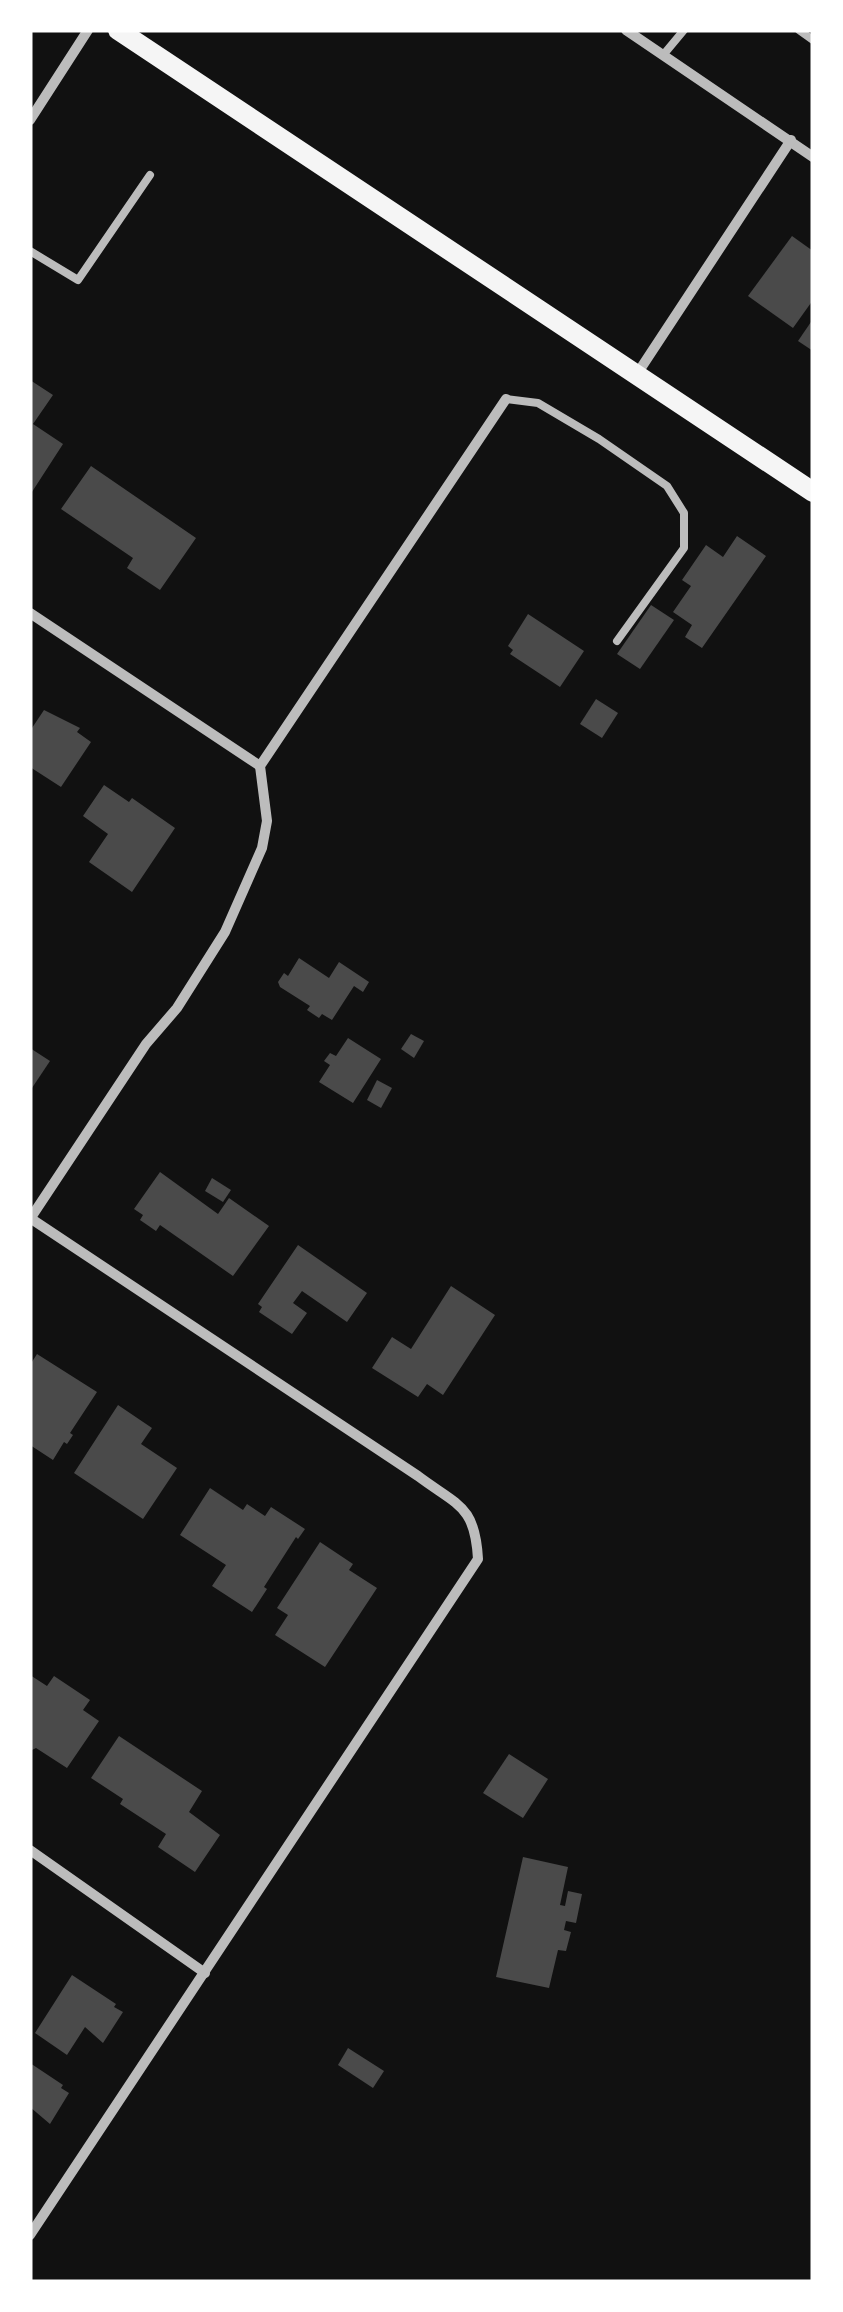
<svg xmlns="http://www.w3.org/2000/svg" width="843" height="2312" font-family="Quicksand,sans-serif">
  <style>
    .building { fill: #4a4a4a }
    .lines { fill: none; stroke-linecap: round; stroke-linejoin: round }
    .service { stroke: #bcbcbc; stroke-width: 8 }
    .minor { stroke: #bcbcbc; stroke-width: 10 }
    .secondary { stroke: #f5f5f5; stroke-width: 20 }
  </style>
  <rect width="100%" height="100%" fill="#111"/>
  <g class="building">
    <polygon points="792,236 813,251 813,300 793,328 748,296"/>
    <polygon points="813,319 813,351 798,341"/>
    <polygon points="30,380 53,395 33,424 63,444 30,495"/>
    <polygon points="91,466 196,538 160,590 127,568 133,558 61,509"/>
    <polygon points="737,536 766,556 702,648 685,637 692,625 673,612 691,586 682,580 706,545 723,557"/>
    <polygon points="651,605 674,620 640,669 617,654"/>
    <polygon points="528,614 584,651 560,687 510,654 513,650 508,646"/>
    <polygon points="596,699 618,713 602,738 580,724"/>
    <polygon points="44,710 80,728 77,732 91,742 61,787 30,767 30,731"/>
    <polygon points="104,785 129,802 132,798 175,828 132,892 89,862 108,834 83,816"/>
    <polygon points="299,958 329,978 339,962 369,982 363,992 354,986 332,1020 322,1014 319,1018 307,1010 310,1006 280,987 278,982 284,973 288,976"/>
    <polygon points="411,1034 424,1041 414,1058 401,1049"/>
    <polygon points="348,1038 381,1059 353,1103 319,1082 330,1065 324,1061 330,1053 336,1056"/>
    <polygon points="30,1048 50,1061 30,1091"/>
    <polygon points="377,1080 392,1088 381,1108 367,1100"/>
    <polygon points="160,1172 218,1214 229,1198 269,1226 233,1276 160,1225 156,1231 140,1220 143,1215 134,1209"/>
    <polygon points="212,1178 231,1190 223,1202 205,1191"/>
    <polygon points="298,1245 367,1293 347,1322 302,1291 293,1303 307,1313 292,1334 259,1312 262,1307 258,1304"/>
    <polygon points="451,1286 495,1315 443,1395 427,1384 418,1397 372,1368 392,1337 411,1349"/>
    <polygon points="37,1354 97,1392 70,1433 73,1435 67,1444 64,1442 53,1460 30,1445 30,1365"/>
    <polygon points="118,1405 152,1428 141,1444 177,1468 143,1519 74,1473"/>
    <polygon points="210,1488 243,1510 247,1504 265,1516 271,1507 305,1529 298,1539 296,1537 264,1587 267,1589 252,1612 212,1586 226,1565 180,1535"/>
    <polygon points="320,1542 353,1564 349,1570 377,1588 325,1667 275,1635 288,1615 277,1608"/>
    <polygon points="30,1675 47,1686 54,1676 90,1700 83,1710 99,1721 67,1768 36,1748 30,1751"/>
    <polygon points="119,1736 202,1791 189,1812 220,1835 195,1872 158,1847 166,1834 120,1804 123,1799 91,1778"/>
    <polygon points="509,1754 548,1779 523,1818 483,1793"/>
    <polygon points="523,1857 568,1867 560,1905 565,1906 568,1891 582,1894 576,1923 566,1921 564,1930 571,1932 566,1951 558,1950 549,1988 496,1977"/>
    <polygon points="72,1975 116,2004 114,2007 123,2012 103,2043 85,2027 67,2055 35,2033"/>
    <polygon points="348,2048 384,2071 373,2088 338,2065"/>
    <polygon points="30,2063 63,2085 61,2088 69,2093 50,2124 30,2107"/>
  </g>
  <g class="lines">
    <g class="service">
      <polyline points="799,30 813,40"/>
      <polyline points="664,54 684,30"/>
      <polyline points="30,251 78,280 150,175"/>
      <polyline points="506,399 538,403 599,439 667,486 684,513 684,548 617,641"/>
    </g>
    <g class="minor">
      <polyline points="626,30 813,157"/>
      <polyline points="30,120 88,30"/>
      <polyline points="637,374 791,140"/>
      <polyline points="30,613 260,766"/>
      <path d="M30 1218 418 1476C458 1506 475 1505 478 1559L30 2235"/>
      <polyline points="30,1219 146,1044 177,1008 225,932 262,848 267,821 260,766 506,399"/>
      <polyline points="30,1850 205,1973"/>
    </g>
    <polyline class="secondary" points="118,30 813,492"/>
  </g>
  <rect width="843" height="2312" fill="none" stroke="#ffffff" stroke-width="65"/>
</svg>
